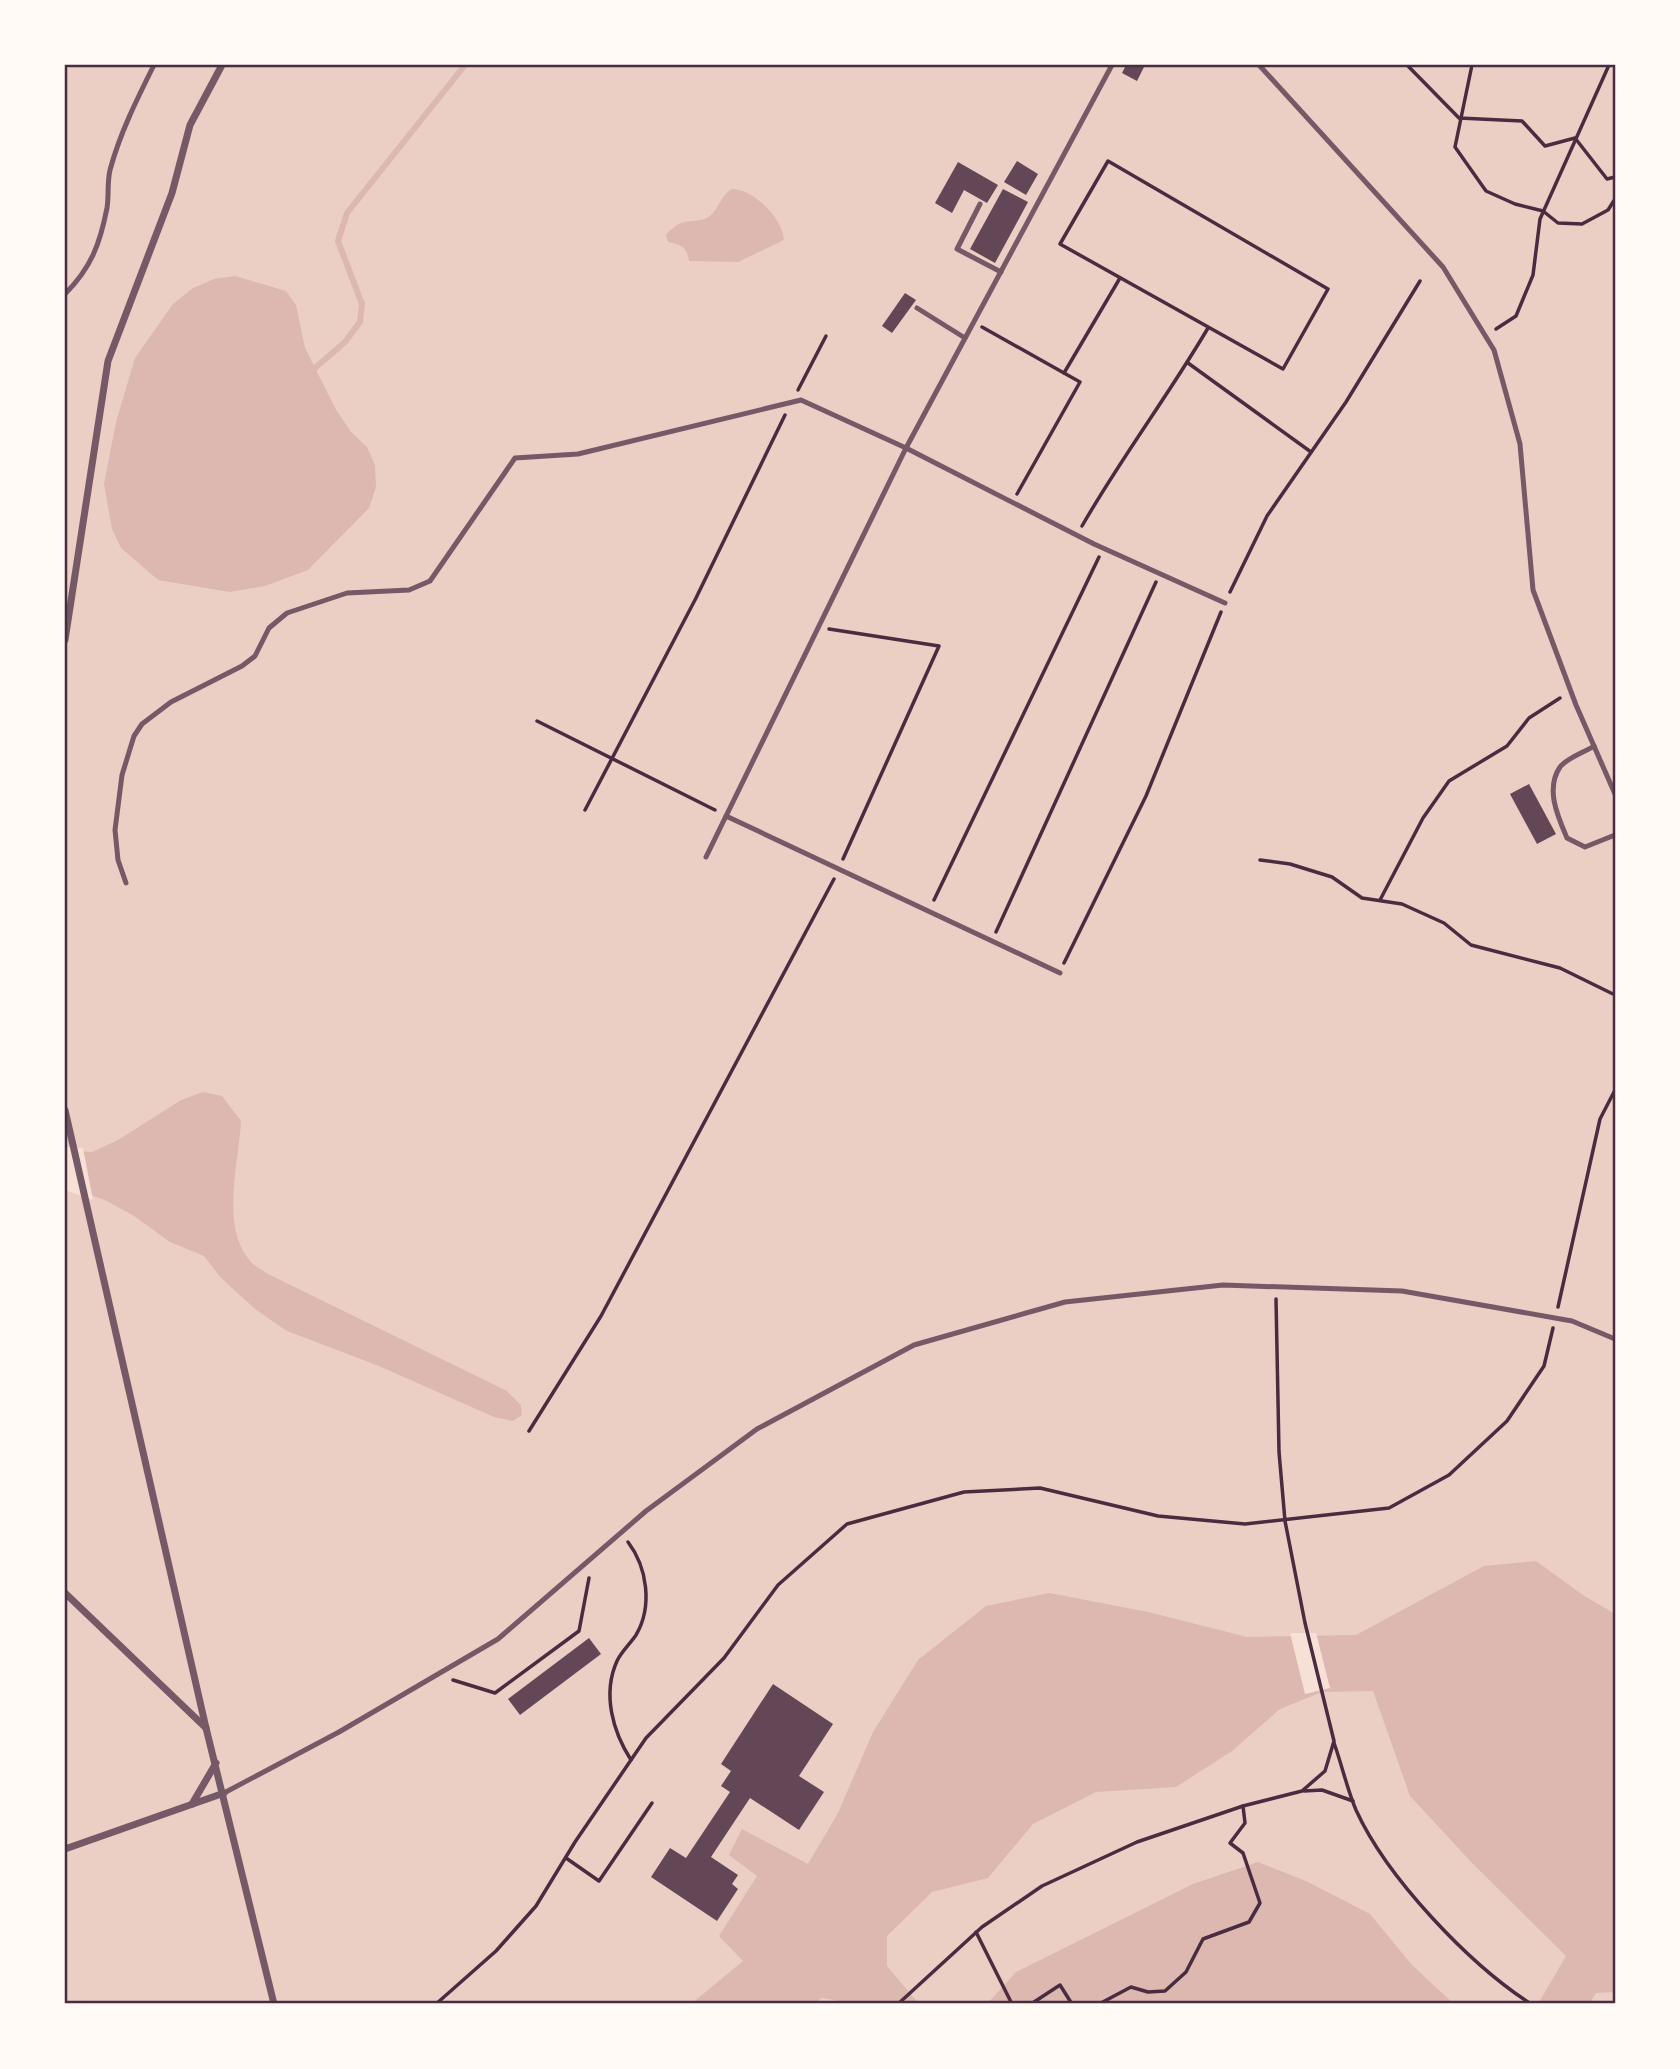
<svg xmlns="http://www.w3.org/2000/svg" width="1680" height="2069" font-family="'PT Sans',sans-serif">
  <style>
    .green { fill: #ebcfc5 }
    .water { fill: #dcb8b0 }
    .pier { fill: #f7e1d7 }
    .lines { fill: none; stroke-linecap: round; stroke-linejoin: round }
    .stream { stroke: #dcb8b0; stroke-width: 6 }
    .building { fill: #644757 }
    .path { stroke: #4a2c40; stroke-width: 3.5 }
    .service { stroke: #755966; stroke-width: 5 }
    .minor { stroke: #755966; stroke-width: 7 }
    .neatline { fill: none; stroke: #4a2c40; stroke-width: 2.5 }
  </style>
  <rect width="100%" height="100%" fill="#f7e1d7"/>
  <rect class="green" x="65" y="65" width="1550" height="1939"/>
  <g class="water">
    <path d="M732 189C754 189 783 219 784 240L738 262 689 261C687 247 682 245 668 242L666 235C684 213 696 227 711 215 720 207 720 196 732 189Z"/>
    <polygon points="235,276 286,291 296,305 305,348 335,408 351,432 367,447 375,465 376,487 369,508 308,570 265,586 230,592 158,580 121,548 112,529 104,484 116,422 135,358 173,304 193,288 214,279"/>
    <path d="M203 1092 222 1096 241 1121C239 1163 220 1226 250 1261 254 1266 262 1270 268 1274L507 1391 521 1405 522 1415 513 1421 494 1417 379 1366 287 1331 255 1309 220 1277 204 1256 170 1242 134 1216 105 1200 65 1186V1150L92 1152 118 1140 181 1100Z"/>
    <polygon points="1536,1561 1583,1595 1615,1614 1615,1992 1596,1993 1589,2004 1538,2004 1566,1956 1472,1863 1410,1796 1373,1691 1322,1692 1280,1709 1232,1751 1176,1787 1096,1792 1033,1824 988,1878 932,1892 887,1936 887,1966 919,2004 856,2004 822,1998 813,2004 691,2004 743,1961 719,1936 757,1876 729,1855 742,1829 808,1864 838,1813 873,1732 918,1660 986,1606 1049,1593 1148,1612 1247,1637 1356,1635 1484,1566"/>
    <polygon points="1258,1862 1306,1881 1370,1914 1412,1965 1454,2004 987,2004 1016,1972 1193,1884"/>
  </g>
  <g class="pier">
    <polygon points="65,1147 83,1148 93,1200 65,1190"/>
    <polygon points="1290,1633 1316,1633 1330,1688 1305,1694"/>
  </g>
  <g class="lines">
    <polyline class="stream" points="315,368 345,342 360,322 362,304 338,241 347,213 465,65"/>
  </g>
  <g class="building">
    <polygon points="1126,65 1145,65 1137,81 1122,73"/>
    <polygon points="1017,161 1038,174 1026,195 1004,182"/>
    <polygon points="958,162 998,185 987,203 964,190 952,213 935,203"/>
    <polygon points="1003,189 1028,202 995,263 970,249"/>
    <polygon points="905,293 916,300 892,333 882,326"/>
    <polygon points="1529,784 1556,834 1537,844 1510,794"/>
    <polygon points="589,1638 601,1654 520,1715 508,1699"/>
    <polygon points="773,1684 833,1724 799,1776 824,1792 799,1830 750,1798 711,1857 738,1875 732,1884 738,1889 717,1921 651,1877 670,1848 686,1858 730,1792 721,1786 731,1771 721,1764"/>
  </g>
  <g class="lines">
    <g class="path">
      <polyline points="1407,65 1459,118 1522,121 1545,146 1575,138 1607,179 1615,177"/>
      <polyline points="1472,65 1455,147 1486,191 1515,204 1543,211 1558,223 1582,224 1608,210 1615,199"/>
      <polygon points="1108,161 1328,289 1283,369 1060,244"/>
      <polyline points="982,327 1080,382 1017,494"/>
      <polyline points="1496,329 1516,316 1533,275 1540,219 1609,65"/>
      <polyline points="1188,363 1311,452"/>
      <polyline points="1064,373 1120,278"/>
      <polyline points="798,390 826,336"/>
      <path d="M1082 526C1121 458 1168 396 1208 328"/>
      <polyline points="1230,592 1267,516 1346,402 1420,281"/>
      <polyline points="829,629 939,646 843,859"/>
      <polyline points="537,721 715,810"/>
      <polyline points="585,810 696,598 785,415"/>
      <polyline points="1260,860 1290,864 1332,877 1362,898 1402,904 1444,923 1471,945 1560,968 1615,995"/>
      <polyline points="934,900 1099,557"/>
      <polyline points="1380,900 1423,818 1449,781 1507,746 1529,718 1560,698"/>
      <polyline points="996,932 1156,582"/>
      <polyline points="1064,963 1146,796 1221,612"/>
      <polyline points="1558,1307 1600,1119 1615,1090"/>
      <polyline points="529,1431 601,1316 834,879"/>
      <path d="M628 1542C647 1567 653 1606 636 1635 630 1644 621 1652 617 1661 602 1694 613 1732 631 1760"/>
      <polyline points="453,1680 495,1693 579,1631 589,1578"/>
      <path d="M1334 1743C1342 1765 1347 1789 1356 1810 1387 1878 1469 1964 1531 2004"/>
      <polyline points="1304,1791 1322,1790 1353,1801"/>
      <polyline points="566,1858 599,1881 652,1803"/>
      <polyline points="976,1932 1012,2004"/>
      <polyline points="436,2004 496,1951 536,1906 575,1842 646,1738 724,1658 778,1585 847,1524 964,1492 1040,1488 1158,1516 1245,1524 1389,1508 1449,1475 1507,1421 1544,1366 1553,1328"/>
      <polyline points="898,2004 982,1927 1042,1886 1137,1842 1243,1806 1302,1791 1325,1771 1334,1741 1305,1623 1285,1521 1279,1452 1276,1299"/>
      <polyline points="1031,2004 1060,1985 1072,2004"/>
      <polyline points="1099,2004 1131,1987 1148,1992 1165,1991 1186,1972 1203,1939 1249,1922 1260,1903 1243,1853 1230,1843 1245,1823 1243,1806"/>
    </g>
    <g class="service">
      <polyline points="1259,65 1443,267 1494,350 1520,444 1533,590 1576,705 1615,794"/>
      <polyline points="980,204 957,249 1001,272"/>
      <path d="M65 294C91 268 100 244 107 208 109 196 107 183 110 170 120 133 137 99 154 65"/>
      <polyline points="917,308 965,338"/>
      <path d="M1594 746C1585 752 1567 758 1560 767 1545 789 1558 817 1567 838L1585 847 1615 835"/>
      <polyline points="726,816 1060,973"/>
      <polyline points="706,857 906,448 1112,65"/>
      <polyline points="126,883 118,860 115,830 122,775 134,736 142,724 171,702 242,666 255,656 269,628 287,613 347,593 409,590 430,581 515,458 578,454 801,400 906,448 1094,544 1225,603"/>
      <polyline points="224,1793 339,1732 498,1639 646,1511 757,1429 914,1345 1065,1302 1223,1285 1402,1291 1572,1321 1615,1339"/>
    </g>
    <g class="minor">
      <polyline points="65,640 108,361 172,193 190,125 222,65"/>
      <polyline points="65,1110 206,1728 274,2004"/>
      <polyline points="65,1593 206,1728"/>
      <polyline points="192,1804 216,1763"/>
      <polyline points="65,1849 224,1793"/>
    </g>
  </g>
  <rect width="1680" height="2069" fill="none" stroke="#fffaf5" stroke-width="133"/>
  <rect x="66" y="66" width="1548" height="1936" class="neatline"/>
</svg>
